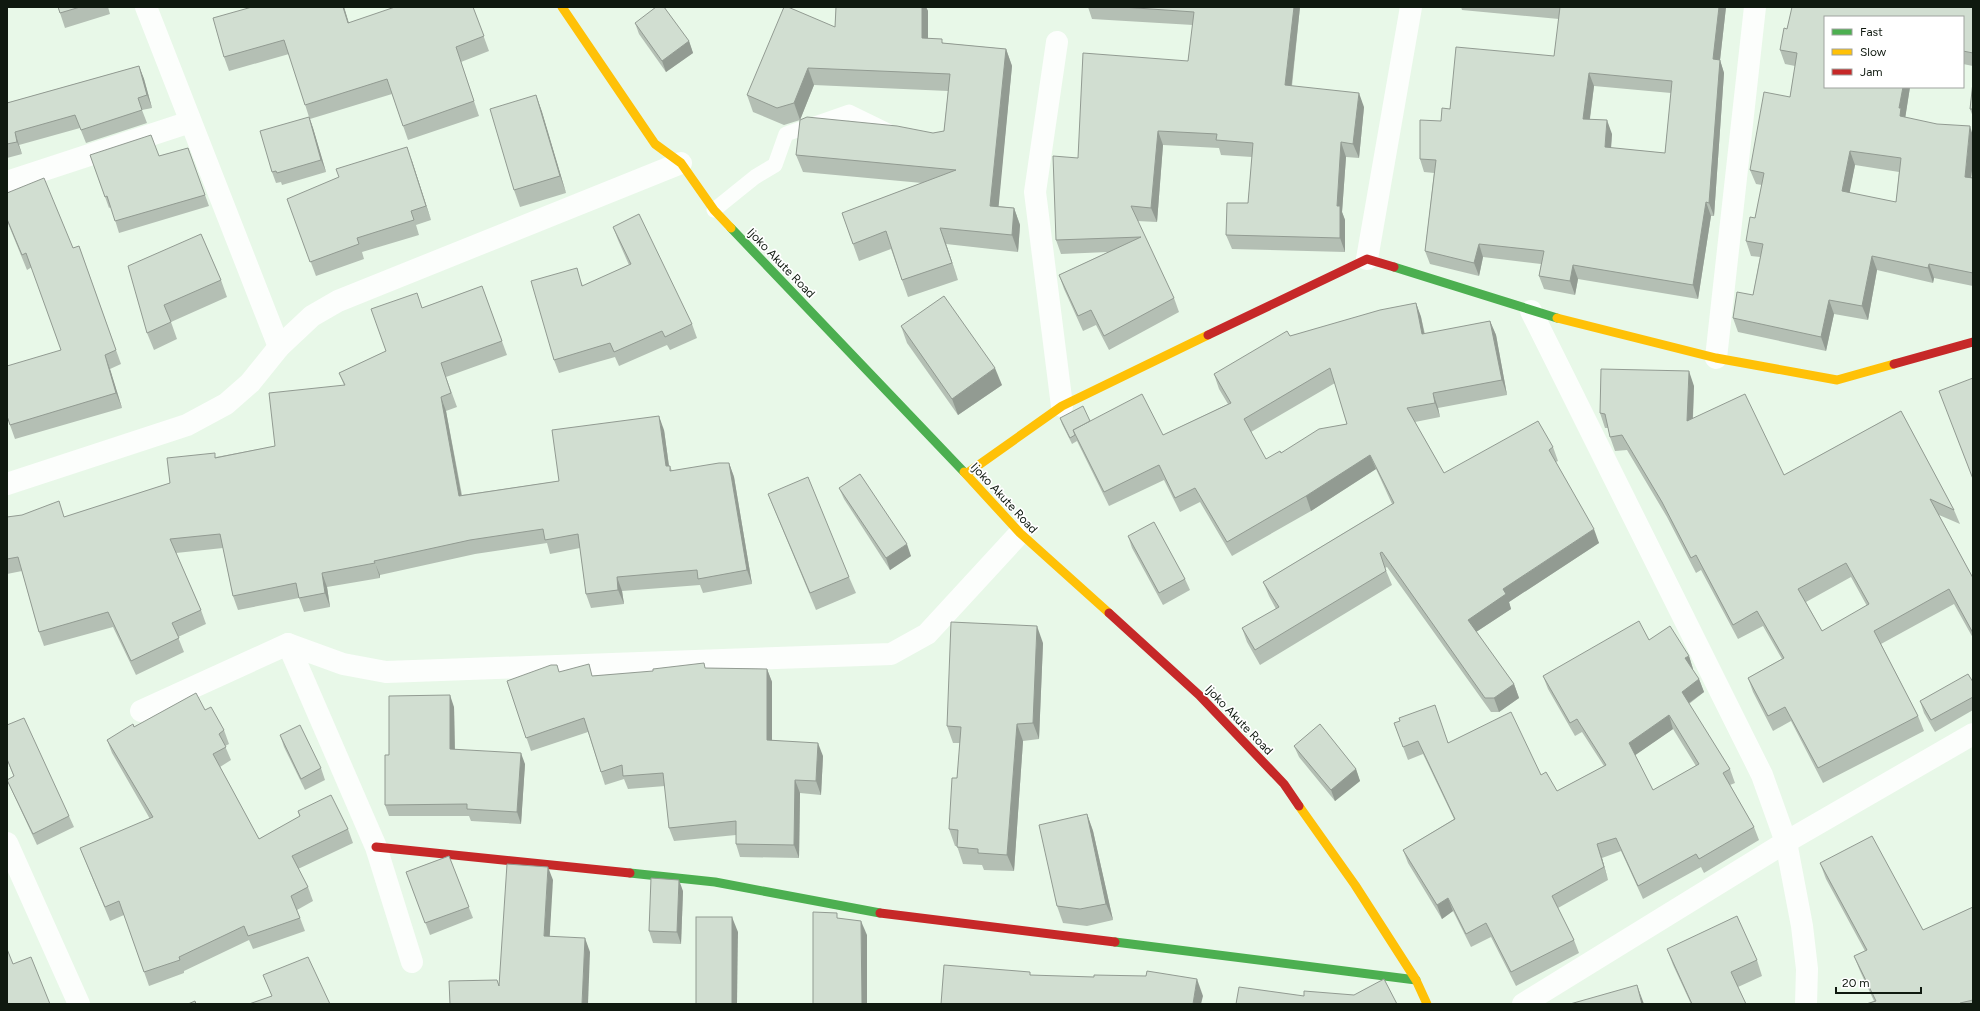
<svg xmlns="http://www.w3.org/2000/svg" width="1980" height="1011" font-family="Figtree,sans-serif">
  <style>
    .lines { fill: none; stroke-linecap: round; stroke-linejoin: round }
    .lane { stroke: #fcfefc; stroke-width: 15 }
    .street { stroke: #fcfefc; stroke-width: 22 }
    .fast { stroke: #4caf50; stroke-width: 9 }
    .slow { stroke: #ffc107; stroke-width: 9 }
    .jam { stroke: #c62828; stroke-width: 9 }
    .wall { fill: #b4bfb4; fill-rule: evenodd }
    .shaded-wall { fill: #929b92 }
    .building { fill: #d1ded1; stroke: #929b92; fill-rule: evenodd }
    .labels { text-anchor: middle; stroke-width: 3.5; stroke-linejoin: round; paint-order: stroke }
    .street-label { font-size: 12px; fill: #0f190f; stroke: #fff }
  </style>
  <rect width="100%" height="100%" fill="#e8f8e8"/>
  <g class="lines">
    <polyline class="lane" points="714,210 755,177 775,165 786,134 849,112 888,131"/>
    <g class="street">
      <polyline points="146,7 279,347"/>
      <polyline points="1057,42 1035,192 1062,406"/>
      <polyline points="7,182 190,122"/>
      <polyline points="1367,259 1411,7"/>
      <polyline points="1531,311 1762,775 1786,842 1802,926 1807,969 1806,1004"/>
      <polyline points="1716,358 1755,7"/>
      <polyline points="7,484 187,425 226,404 250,383 279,347 312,316 338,301 681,163"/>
      <polyline points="288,644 376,847 412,962"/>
      <polyline points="141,711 288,644 343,664 386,672 891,654 927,634 1020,533"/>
      <polyline points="7,843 79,1004"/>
      <polyline points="1523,1004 1786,842 1973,734"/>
    </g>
    <g class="fast">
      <polyline points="731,228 964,472"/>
      <polyline points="1394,267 1557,318"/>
      <polyline points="630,873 715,882 880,913"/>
      <polyline points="1115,942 1416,980"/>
    </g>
    <g class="slow">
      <polyline points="562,7 655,144 681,163 714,210 731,228"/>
      <polyline points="1557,318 1716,358 1837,380 1894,364"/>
      <polyline points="964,472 1020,533 1109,613"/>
      <polyline points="966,474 1062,406 1208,335"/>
      <polyline points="1299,806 1355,885 1416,980 1427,1004"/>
    </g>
    <g class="jam">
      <polyline points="1208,335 1367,259 1394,267"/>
      <polyline points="1894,364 1973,342"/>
      <polyline points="1109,613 1199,695 1284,784 1299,806"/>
      <polyline points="376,847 630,873"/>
      <polyline points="880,913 1115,942"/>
    </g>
  </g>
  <g class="wall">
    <polygon points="58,7 108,7 110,14 65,28"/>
    <polygon points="252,7 344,7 349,23 473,7 489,51 461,62 479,116 408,140 392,94 310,119 313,128 326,172 282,185 281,182 276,183 272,172 309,117 289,54 229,71 224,57"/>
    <path d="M836 7H926L928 11V38L944 43 1006 49 1012 66 998 206 1014 208 1020 225 1018 252 946 244 958 280 908 297 891 249 859 261 842 213 922 183 803 172 796 155 800 120 784 125 753 112 747 95 835 27ZM814 85 948 91 944 131 933 133 800 120Z"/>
    <polygon points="1088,7 1300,7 1292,86 1364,107 1359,158 1346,157 1342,212 1345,220 1345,252 1232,249 1226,235 1248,203 1252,157 1221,155 1219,148 1163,145 1157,222 1137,221 1174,298 1179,312 1109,350 1096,325 1083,331 1064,289 1059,275 1108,252 1061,254 1056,240 1078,158 1188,61 1193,25 1092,19"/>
    <path d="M1461 7H1726L1720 60 1724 73 1714 216H1711L1698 299 1578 279 1575 295 1544 289 1539 276 1541 264 1483 257 1479 276 1430 264 1425 251 1434 173 1424 172 1420 159 1441 121 1450 109 1554 56 1559 19 1462 10ZM1594 86 1671 93 1665 153 1611 148 1612 134 1590 119Z"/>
    <path d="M1973 7V66L1963 64V17L1825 87H1910L1905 118 1972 178H1973V286L1934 278 1933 283 1877 270 1868 320 1834 314 1826 351 1738 332 1733 318 1753 295 1760 257 1751 256 1746 241 1755 218 1762 185 1756 184 1750 170 1790 97 1795 66 1785 64 1780 50 1787 29ZM1855 165 1899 172 1896 202 1849 193Z"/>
    <polygon points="635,23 689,41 693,53 666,72 639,34"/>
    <polygon points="139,66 144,79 152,108 142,110 147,123 86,143 80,128 19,145 22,154 7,158 7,103"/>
    <polygon points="1973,82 1973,117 1970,109"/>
    <polygon points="536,95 542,112 566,193 520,207 514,190"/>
    <polygon points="188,148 209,206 119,233 111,207 109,208 90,155 159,156"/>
    <polygon points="412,161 431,220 416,225 419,235 362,252 364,259 316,276 287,199"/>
    <polygon points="7,193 73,248 79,246 121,364 110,369 122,408 15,439 10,425 61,350 32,267 27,270 7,221"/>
    <polygon points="613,227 692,324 697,338 670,350 667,345 619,366 615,357 559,373 554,360 581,282 583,286 629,265 618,240"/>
    <polygon points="201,234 221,280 227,297 171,322 177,339 154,350 147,333"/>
    <polygon points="482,286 507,355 446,377 457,407 446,411 462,495 559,481 664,430 669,466 670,466 672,471 729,463 734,477 752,584 703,593 700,585 622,591 624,604 591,608 586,594 580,548 550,554 547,543 475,554 380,575 380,578 327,587 330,607 304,612 299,598 238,610 233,596 223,548 176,553 201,610 206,624 178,637 184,652 136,675 113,627 44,646 39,632 22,571 7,574 7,517 65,517 170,483 216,457 275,446 344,385 339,373 386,351 422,308"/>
    <path d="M1416 303 1421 317 1425 334 1490 321 1496 335 1507 395 1438 408 1440 417 1415 422 1444 473 1553 447 1558 461 1556 462 1599 543 1509 602 1511 609 1476 632 1514 684 1519 698 1499 712H1491L1387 567 1385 568 1392 585 1260 665 1247 642 1242 628 1276 609 1269 596 1263 582 1392 504 1376 469 1311 511 1232 556 1200 502 1180 512 1164 480 1109 506 1077 441 1072 444 1062 424 1060 418 1090 421 1163 435 1228 404 1219 389 1214 374 1290 336ZM1335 383 1347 424 1281 453 1266 459 1251 432Z"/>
    <polygon points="901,326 1002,385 958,415 907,343"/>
    <path d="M1694 386 1693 418 1784 475 1901 411 1954 510 1960 524 1939 515 1973 578V638L1954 604 1881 644 1918 716 1924 731 1823 783 1791 721 1773 731 1753 692 1748 678 1782 659 1763 626 1738 639 1701 570 1696 573 1667 517 1627 450 1615 451 1610 437 1608 428H1605L1600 413ZM1851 577 1867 606 1822 631 1806 602Z"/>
    <polygon points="839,488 911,556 890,570 844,499"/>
    <polygon points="768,494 849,577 856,593 816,610 775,511"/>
    <polygon points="1128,536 1185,579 1190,590 1163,605 1132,548"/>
    <path d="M1649 640 1689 656 1693 669V670L1699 679 1704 692 1689 704 1730 769 1735 783 1730 785 1754 827 1759 840 1704 873 1701 867 1643 899 1621 851 1602 858 1608 880 1558 908 1574 940 1579 953 1516 986 1491 937 1471 947 1453 911 1442 919 1408 863 1403 850 1454 819 1423 754 1408 760 1394 723 1541 775 1557 791 1604 766 1582 732 1575 736 1548 689 1543 676ZM1673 729 1696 766 1653 790 1635 755Z"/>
    <polygon points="1043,643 1039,739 1023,741 1014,871 984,870 982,865 963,864 957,846 955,846 949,829 957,778 960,743 953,743 947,726"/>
    <polygon points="706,668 767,669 772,682 772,740 823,756 821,795 800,793 799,858 740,857 736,844 736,835 674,841 669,828 665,786 628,789 624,779 605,785 588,732 531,751 507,681 559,672 593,676"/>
    <polygon points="1973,682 1973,710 1935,732 1924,713 1920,701"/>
    <polygon points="454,707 455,749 525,764 521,824 471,821 469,816 389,816 385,805 389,755"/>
    <polygon points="205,710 224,730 229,744 225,746 231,760 220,767 259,839 300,817 298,811 348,829 353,843 298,869 308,887 313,901 297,910 305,931 253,949 249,940 184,971 184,973 149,986 124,915 110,921 80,848 150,819 112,753 107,740 134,727"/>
    <polygon points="7,725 69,816 74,827 37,845 12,791 7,780 14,777 7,760"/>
    <polygon points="280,735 321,768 325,780 305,790 284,747"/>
    <polygon points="1294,746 1356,769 1360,781 1335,801 1299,757"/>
    <polygon points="1087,814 1093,831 1113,920 1087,926 1063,923 1057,906"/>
    <polygon points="449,856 473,918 430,935 406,872"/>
    <polygon points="1820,863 1923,930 1973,907 1973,1004 1866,1004 1874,1001 1860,971 1854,956 1865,951 1826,879"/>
    <polygon points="683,891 681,944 653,943 649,931"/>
    <polygon points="1667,949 1757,960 1762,976 1738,987 1746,1004 1691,1004 1673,965"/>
  </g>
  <g class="shaded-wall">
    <polygon points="343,7 344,7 353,38 348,23"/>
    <polygon points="922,7 926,7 928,11 928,55 922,38"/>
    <polygon points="1294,7 1300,7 1290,99 1285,85"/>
    <polygon points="1719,7 1726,7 1720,60 1724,73 1714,216 1709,203 1713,59"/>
    <polygon points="689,41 693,53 666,72 662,61"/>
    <polygon points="1006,49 1012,66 997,223 990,206"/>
    <polygon points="139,66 144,79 152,108 147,95"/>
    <polygon points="808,68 814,85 800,120 794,103"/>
    <polygon points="1589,73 1594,86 1588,132 1583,119"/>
    <polygon points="1903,87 1910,87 1905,119 1900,116 1899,108"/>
    <polygon points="1359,93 1364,107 1359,158 1353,144"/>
    <polygon points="536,95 542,112 566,193 560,176"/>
    <polygon points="309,117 313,128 326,172 321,160"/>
    <polygon points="1607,120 1612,134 1610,161 1605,147"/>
    <polygon points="1970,126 1973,136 1973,161 1970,191 1965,177"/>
    <polygon points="1158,131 1163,145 1157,222 1151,208"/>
    <polygon points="15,132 19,145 22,154 17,142"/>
    <polygon points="1341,142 1346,157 1342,212 1345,220 1345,252 1340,238 1337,206"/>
    <polygon points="407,147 412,161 431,220 426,206"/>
    <polygon points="1850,151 1855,165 1847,206 1842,191"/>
    <polygon points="1706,202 1711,216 1698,299 1693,285"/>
    <polygon points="1014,208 1020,225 1018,252 1012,235"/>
    <polygon points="940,228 946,244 958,280 952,263"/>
    <polygon points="1479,244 1483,257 1479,276 1474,263"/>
    <polygon points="1872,256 1877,270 1868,320 1862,306"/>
    <polygon points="1929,264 1934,278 1933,283 1928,268"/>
    <polygon points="1573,265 1578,279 1575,295 1570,281"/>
    <polygon points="1829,300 1834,314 1826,351 1821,337"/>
    <polygon points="1416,303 1421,317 1427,348 1422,334"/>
    <polygon points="1490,321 1496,335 1507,395 1502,380"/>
    <polygon points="105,355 110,369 122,408 116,393"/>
    <polygon points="995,368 1002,385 958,415 952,399"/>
    <polygon points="1689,371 1694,386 1692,435 1687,421"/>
    <polygon points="1433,393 1438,408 1440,417 1435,403"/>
    <polygon points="441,397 446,411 464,510 459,496"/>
    <polygon points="659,416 664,430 671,481 666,466"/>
    <polygon points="1370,455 1376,469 1311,511 1306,496"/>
    <polygon points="729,463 734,477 752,584 747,570"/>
    <polygon points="1594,529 1599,543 1509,602 1511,609 1473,634 1468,620 1503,589"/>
    <polygon points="907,544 911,556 890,570 886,558"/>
    <polygon points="374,561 380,575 380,578 375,563"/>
    <polygon points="322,573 327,587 330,607 325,593"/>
    <polygon points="617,577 622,591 624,604 618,590"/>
    <polygon points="1037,626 1043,643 1039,739 1033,723"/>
    <polygon points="1689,656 1693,669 1689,672 1685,658"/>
    <polygon points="767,669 772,682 772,753 767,740"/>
    <polygon points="1699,679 1704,692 1686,705 1682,692"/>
    <polygon points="1514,684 1519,698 1499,712 1494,698"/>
    <polygon points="450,695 454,707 455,760 450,749"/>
    <polygon points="1669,715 1673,729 1634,756 1629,743"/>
    <polygon points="1017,724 1023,741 1014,871 1007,855"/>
    <polygon points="818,743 823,756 821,795 816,781"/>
    <polygon points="521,753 525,764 521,824 517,812"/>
    <polygon points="1356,769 1360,781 1335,801 1331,790"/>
    <polygon points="795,780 800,793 799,858 794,845"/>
    <polygon points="1087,814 1093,831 1113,920 1106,904"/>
    <polygon points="1597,844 1602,858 1608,880 1604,867"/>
    <polygon points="548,867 553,880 549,949 544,936"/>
    <polygon points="679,880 683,891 681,944 677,932"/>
    <polygon points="1448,898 1453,911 1442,919 1437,905"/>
    <polygon points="732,917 738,932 737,1004 732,1004"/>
    <polygon points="861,921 867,935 867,1004 862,1004"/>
    <polygon points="585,938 590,952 588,1004 582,1004"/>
    <polygon points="1197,979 1203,996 1201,1004 1193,1004"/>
    <polygon points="1637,985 1644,1004 1642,1004"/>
  </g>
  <g class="building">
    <polygon points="58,7 80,7 60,13"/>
    <polygon points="252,7 343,7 348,23 395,7 473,7 484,36 456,47 474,101 403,126 387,79 305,105 284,40 224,57 213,18"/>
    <polygon points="656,7 664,7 689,41 662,61 635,23"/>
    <polygon points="784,7 788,7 835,27 836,7 922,7 922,38 942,39 942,43 1006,49 990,206 1014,208 1012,235 940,228 952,263 902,280 886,231 853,244 842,213 956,170 796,155 800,120 807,117 897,126 933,133 944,131 950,74 808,68 794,103 777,108 747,95"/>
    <polygon points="1122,7 1294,7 1285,85 1359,93 1353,144 1341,142 1337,206 1340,206 1340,238 1226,235 1227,203 1248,203 1253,143 1216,140 1217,134 1158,131 1151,208 1131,206 1174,298 1104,336 1091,310 1078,316 1059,275 1141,237 1056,240 1053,156 1078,158 1083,53 1188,61 1194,12"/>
    <path d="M1560 7H1719L1713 59 1720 60 1709 203 1706 202 1693 285 1573 265 1570 281 1539 276 1544 251 1479 244 1474 263 1425 251 1436 160 1420 159V120L1441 121 1442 108 1450 109 1456 47 1554 56ZM1589 73 1672 81 1665 153 1605 147 1607 120 1583 119Z"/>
    <path d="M1792 7H1973V53L1963 51V17H1825V87H1903L1899 108H1901L1900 116 1937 124 1970 126 1965 177 1973 178V273L1929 264 1928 268 1872 256 1862 306 1829 300 1821 337 1733 318 1737 292 1753 295 1763 244 1746 241 1750 217 1755 218 1764 173 1750 170 1764 92 1790 97 1797 53 1780 50 1784 28 1787 29ZM1850 151 1901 158 1896 202 1842 191Z"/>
    <polygon points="139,66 147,95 138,98 142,110 81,130 75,115 15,132 17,142 7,144 7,103"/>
    <polygon points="1973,82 1973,109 1970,109"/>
    <polygon points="536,95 560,176 514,190 490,109"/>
    <polygon points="309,117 321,160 277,173 276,171 272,172 260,131"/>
    <polygon points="151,135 159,156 188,148 205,195 115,221 107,196 105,197 90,155"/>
    <polygon points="407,147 426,206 411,211 414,220 357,238 359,244 310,262 287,199 339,177 336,169"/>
    <polygon points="44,178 73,248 79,246 116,350 105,355 116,393 10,425 7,416 7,366 61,350 26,253 22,255 7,219 7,193"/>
    <polygon points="639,214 692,324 665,337 662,331 614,352 610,343 554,360 531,281 577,268 582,286 631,264 613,227"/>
    <polygon points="201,234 221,280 164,305 171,322 147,333 128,266"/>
    <polygon points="482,286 502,341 441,363 451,393 441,397 459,496 559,481 552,430 659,416 666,466 670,466 670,471 719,463 729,463 747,570 698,579 697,570 617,577 618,590 586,594 578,534 545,540 543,529 470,540 374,561 375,563 322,573 325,593 299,598 296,583 233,596 220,534 170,539 201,610 172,623 179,638 131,661 108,612 39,632 18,557 7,559 7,517 22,515 59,501 64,517 170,483 167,458 215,453 215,458 275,446 269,393 345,385 339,373 386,351 371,309 417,293 422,308"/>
    <polygon points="944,296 995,368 952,399 901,326"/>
    <path d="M1416 303 1422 334 1490 321 1502 380 1433 393 1435 403 1407 408 1444 473 1538 421 1553 447 1549 450 1594 529 1503 589 1506 594 1468 620 1514 684 1494 698H1485L1382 552 1380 553 1386 571 1255 650 1242 628 1279 607 1263 582 1394 503 1370 455 1306 496 1227 542 1195 488 1175 498 1159 465 1104 492 1073 430 1142 394 1163 435 1231 403 1214 374 1287 331 1290 336 1380 310ZM1330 368 1347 424 1319 429 1281 453 1280 451 1266 459 1244 419Z"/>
    <path d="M1601 369 1689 371 1687 421 1745 394 1784 475 1901 411 1954 510 1930 499 1973 578V633L1949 589 1874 631 1918 716 1818 768 1785 707 1768 716 1748 678 1784 658 1757 611 1733 625 1696 555 1691 558 1662 502 1622 435 1610 437 1605 414 1600 413ZM1846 563 1869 604 1822 631 1798 589Z"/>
    <polygon points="1973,378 1973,479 1939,391"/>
    <polygon points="1083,406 1090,421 1073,430 1075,435 1070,438 1060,418"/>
    <polygon points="860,474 907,544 886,558 839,488"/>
    <polygon points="808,477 849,577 810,593 768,494"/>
    <polygon points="1154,522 1185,579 1159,593 1128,536"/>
    <path d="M1639 621 1649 640 1670 626 1689 656 1685 658 1699 679 1682 692 1730 769 1723 773 1754 827 1699 859 1696 854 1638 886 1616 838 1597 844 1604 867 1552 896 1574 940 1511 972 1486 923 1466 934 1448 898 1437 905 1403 850 1455 819 1418 741 1403 747 1394 723 1400 721 1399 718 1435 705 1448 743 1511 712 1541 775 1546 772 1557 791 1606 765 1577 719 1570 723 1543 676ZM1669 715 1699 764 1653 790 1629 743Z"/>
    <polygon points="951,622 1037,626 1033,723 1017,724 1007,855 978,853 978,849 957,847 958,830 949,829 952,778 957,778 961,727 947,726"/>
    <polygon points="704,663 705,668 767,669 767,740 818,743 816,781 795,780 794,845 736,844 736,821 669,828 663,773 623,776 622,765 601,772 584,718 526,738 507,681 551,665 557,665 559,672 589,664 592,676 653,671 653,669"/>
    <polygon points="1968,674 1973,682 1973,697 1931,720 1920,701"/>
    <polygon points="196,693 205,710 211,707 224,730 219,734 226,747 213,754 259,839 300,816 298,811 331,795 348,829 292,856 308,887 291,896 300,918 248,936 244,926 179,957 180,960 144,972 119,901 105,907 80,848 153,817 107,740 133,724 134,727"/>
    <polygon points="450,695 450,749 521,753 517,812 467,809 467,804 385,805 385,755 389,755 389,696"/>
    <polygon points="24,718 69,816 33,834 7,780 14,776 7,759 7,725"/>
    <polygon points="1320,724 1356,769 1331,790 1294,746"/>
    <polygon points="300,725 321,768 301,779 280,735"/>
    <polygon points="1087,814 1106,904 1080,909 1057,906 1039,825"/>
    <polygon points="1872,836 1923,930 1973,907 1973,1000 1960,1003 1961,1004 1866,1004 1876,1001 1854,956 1867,950 1820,863"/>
    <polygon points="449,856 469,907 425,923 406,872"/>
    <polygon points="507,864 548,867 544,936 585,938 582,1004 450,1004 449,981 497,980 499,986"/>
    <polygon points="651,878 679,880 677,932 649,931"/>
    <polygon points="813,912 837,913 837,918 861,921 862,1004 813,1004"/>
    <polygon points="1737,916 1757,960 1731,972 1746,1004 1692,1004 1667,949"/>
    <rect x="696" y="917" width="36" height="87"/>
    <polygon points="7,949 13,964 31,957 50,1004 7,1004"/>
    <polygon points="308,957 330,1004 249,1004 272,996 263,975"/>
    <polygon points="944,965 1030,972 1030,975 1094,977 1094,975 1146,976 1147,971 1197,979 1193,1004 941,1004"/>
    <polygon points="1384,979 1397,1004 1236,1004 1239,987 1304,996 1304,991 1354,995"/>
    <polygon points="1637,985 1642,1004 1570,1004"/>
    <polygon points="195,1001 196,1004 188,1004"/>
  </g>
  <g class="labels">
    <g class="street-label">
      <text transform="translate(781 263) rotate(46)" y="4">Ijoko Akute Road</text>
      <text transform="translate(1004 498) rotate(47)" y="4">Ijoko Akute Road</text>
      <text transform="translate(1239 720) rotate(46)" y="4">Ijoko Akute Road</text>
    </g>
  </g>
  <rect width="1980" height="1011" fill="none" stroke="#0f190f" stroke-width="16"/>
  <rect x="1824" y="16" width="140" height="72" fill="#ffffff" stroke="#9fa39f"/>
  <rect x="1832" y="29" width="20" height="6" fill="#4caf50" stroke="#9fa39f"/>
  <text x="1860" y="36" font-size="12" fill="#0f190f">Fast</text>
  <rect x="1832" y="49" width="20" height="6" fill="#ffc107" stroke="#9fa39f"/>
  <text x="1860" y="56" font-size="12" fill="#0f190f">Slow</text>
  <rect x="1832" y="69" width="20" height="6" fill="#c62828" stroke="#9fa39f"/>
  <text x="1860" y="76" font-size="12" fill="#0f190f">Jam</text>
  <path d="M1836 987v6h85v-6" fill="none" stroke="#0f190f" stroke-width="2"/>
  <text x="1842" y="987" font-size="12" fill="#0f190f" stroke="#ffffff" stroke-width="3" paint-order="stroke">20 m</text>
</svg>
